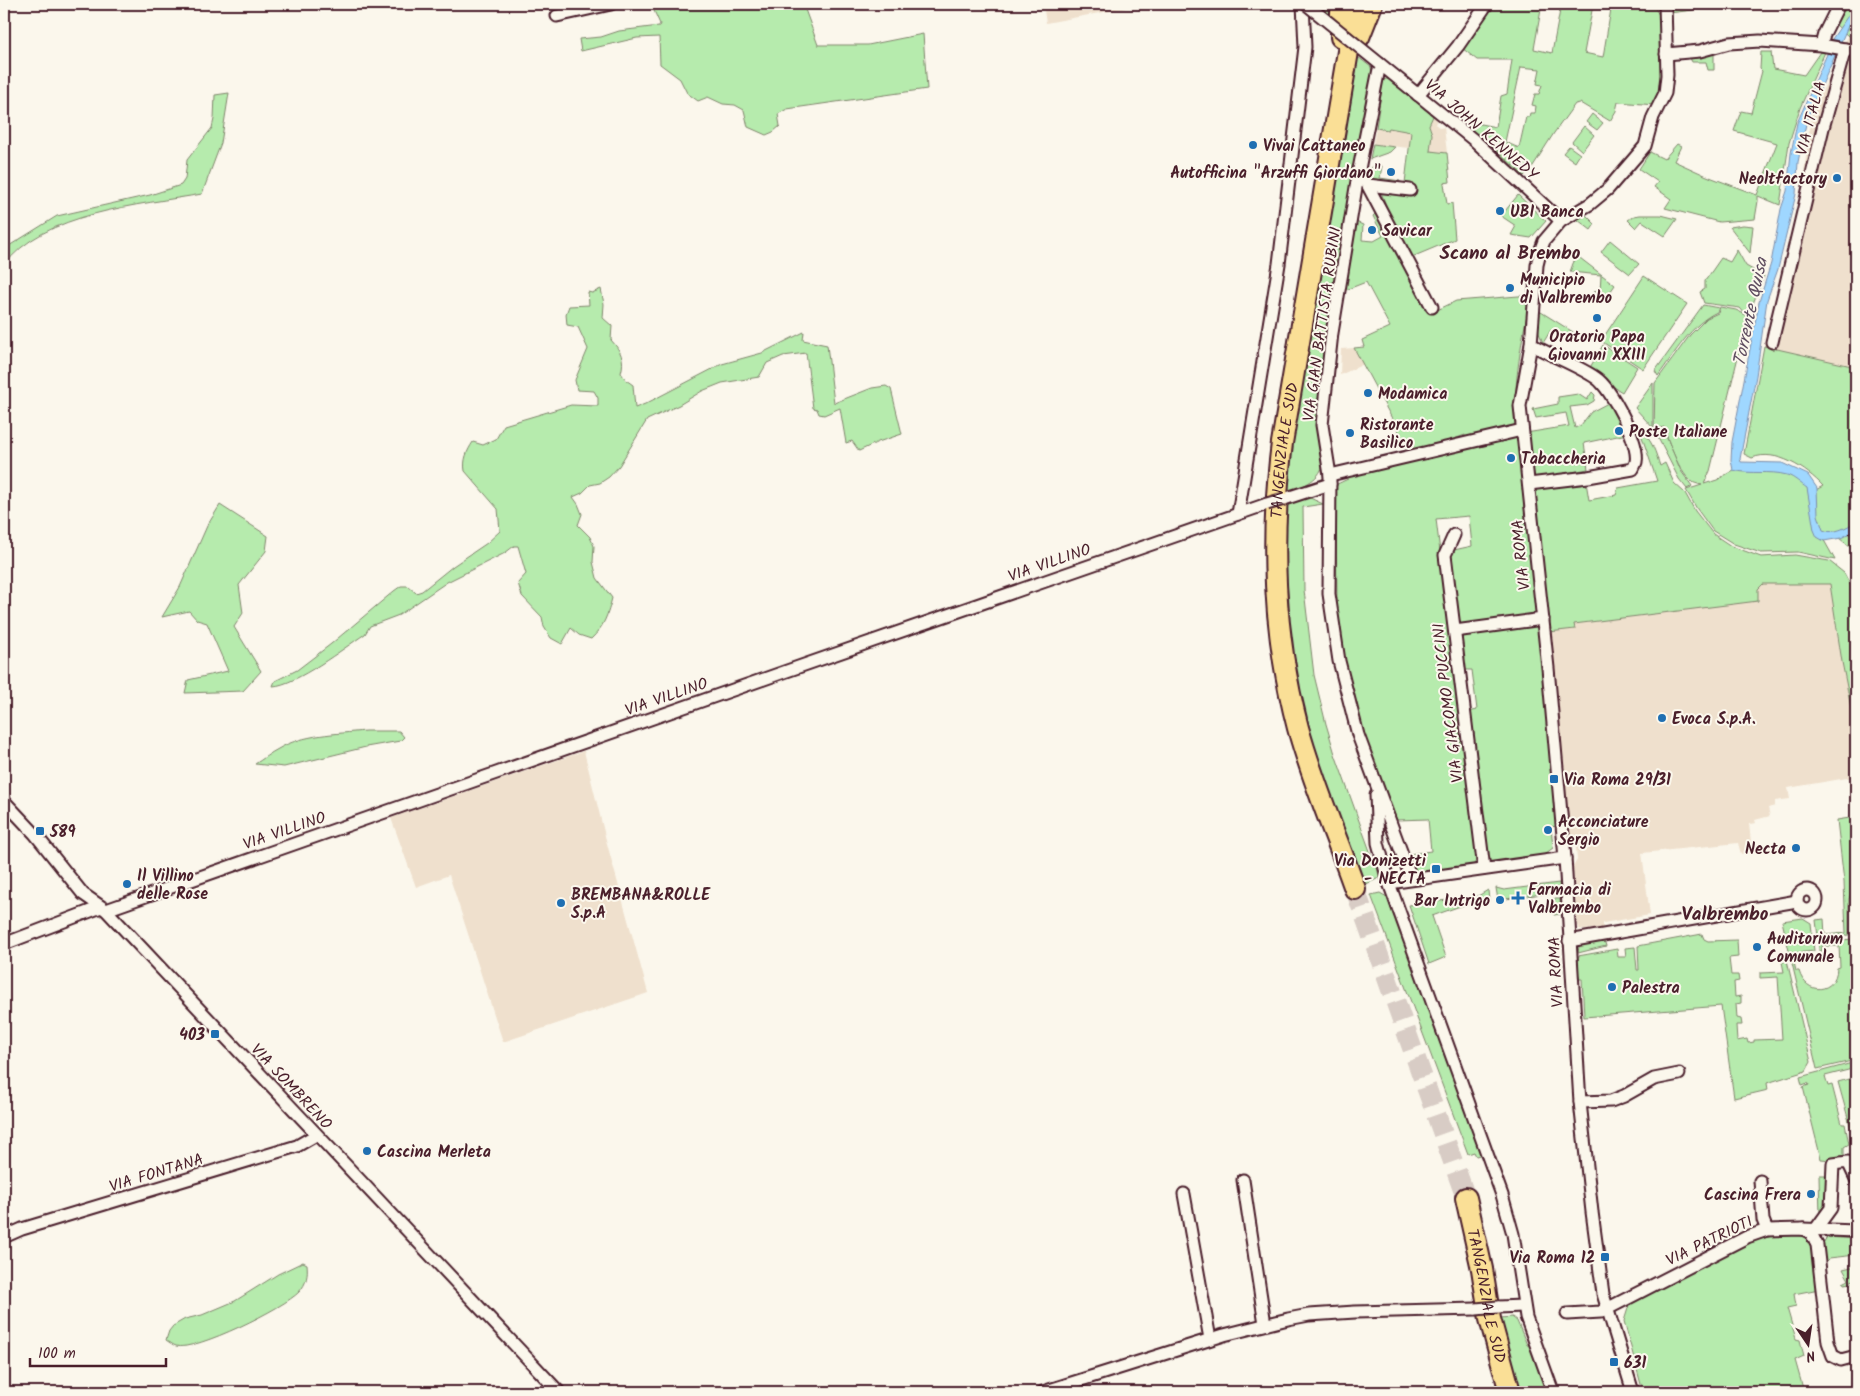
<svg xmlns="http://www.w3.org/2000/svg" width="1860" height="1396" font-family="Kalam,sans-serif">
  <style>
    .built { fill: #efe0cd }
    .green { fill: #b6ebad; stroke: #80856c; fill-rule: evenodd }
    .water { fill: #9fd7ff; stroke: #7d8daa }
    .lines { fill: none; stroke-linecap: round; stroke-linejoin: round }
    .highway-tunnel { stroke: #d8ccc5; stroke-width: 20; stroke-dasharray: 20 10; stroke-linecap: butt }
    .street-casing { stroke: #4a1f2b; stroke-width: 15 }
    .highway-casing { stroke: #4a1f2b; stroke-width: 24 }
    .street { stroke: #fbf7ec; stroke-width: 11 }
    .highway { stroke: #fadf96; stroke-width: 20 }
    .street-bridge-casing { stroke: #4a1f2b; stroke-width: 15; stroke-linecap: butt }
    .street-bridge { stroke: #fbf7ec; stroke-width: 11 }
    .poi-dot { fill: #1f6fb2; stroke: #fbf7ec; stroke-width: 2 }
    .labels { text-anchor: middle; stroke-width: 4; stroke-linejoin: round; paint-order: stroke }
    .street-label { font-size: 16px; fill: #4a1f2b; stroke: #fbf7ec }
    .poi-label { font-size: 16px; font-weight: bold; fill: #4a1f2b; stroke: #fbf7ec; text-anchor: start }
    .water-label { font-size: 18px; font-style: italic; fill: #5f4d60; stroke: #fbf7ec }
    .quarter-label { font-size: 19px; font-weight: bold; fill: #4a1f2b; stroke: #fbf7ec }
  </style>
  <rect width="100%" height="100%" fill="#fbf7ec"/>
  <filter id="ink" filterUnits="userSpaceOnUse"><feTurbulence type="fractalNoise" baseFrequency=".02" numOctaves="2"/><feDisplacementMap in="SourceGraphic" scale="10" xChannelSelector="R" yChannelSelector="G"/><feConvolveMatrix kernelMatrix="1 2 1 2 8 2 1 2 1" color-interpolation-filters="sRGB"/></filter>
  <g filter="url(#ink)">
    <g class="built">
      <polygon points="1043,4 1147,4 1046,23"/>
      <polygon points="1856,30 1856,367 1764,346 1799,214 1811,115 1848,36"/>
      <polygon points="1433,116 1437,120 1435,124 1440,128 1444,127 1447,153 1430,151 1432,134 1429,125"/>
      <polygon points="1376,128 1388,130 1388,128 1411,131 1409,148 1373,144"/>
      <polygon points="1354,348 1364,364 1340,375 1341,349"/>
      <polygon points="1763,584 1830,584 1842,662 1856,733 1856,768 1852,769 1853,777 1788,788 1790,799 1775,801 1775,806 1768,808 1770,816 1755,820 1756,823 1749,824 1752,851 1741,854 1738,843 1642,853 1650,915 1603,923 1603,928 1584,930 1579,929 1577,925 1573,867 1577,860 1576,847 1567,836 1549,632 1575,629 1574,624 1757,601 1758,589"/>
      <polygon points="584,751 606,840 648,993 503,1042 449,875 416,887 391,818"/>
    </g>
    <g class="green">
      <polygon points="651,4 803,4 818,45 868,45 923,34 927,89 787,109 778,114 780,126 773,132 766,135 748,127 744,110 735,105 723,104 708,97 698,101 687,93 680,79 660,64 659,37 637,38 581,51 579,39 601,37 619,31 659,26 660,24"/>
      <polygon points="1315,4 1333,4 1335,20"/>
      <path d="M1495 4H1542L1534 49 1552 53 1561 5 1557 4H1638L1655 8 1660 17C1661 46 1668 78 1655 105L1618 102 1616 111 1610 121 1580 103 1575 104 1554 133 1533 166 1524 176 1491 145 1469 130 1475 123 1496 127 1501 96 1507 94 1512 60H1477L1462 48ZM1593 5 1611 9 1603 57 1584 53ZM1521 67 1540 69 1537 84 1542 85 1539 94H1535L1532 105 1536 106 1535 113H1530L1529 117H1526L1519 148 1505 142Z"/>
      <polygon points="1670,4 1695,4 1693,10 1670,13"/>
      <polygon points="1849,4 1856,4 1856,30 1848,36 1835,24"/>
      <polygon points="1714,51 1714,70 1708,70 1706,62 1692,62 1690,58 1699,53"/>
      <polygon points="1761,52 1771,52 1773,69 1804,75 1820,52 1825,52 1800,108 1789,143 1780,205 1758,196 1758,201 1755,219 1719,222 1665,208 1671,199 1654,187 1658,182 1639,169 1650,152 1664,159 1677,144 1681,146 1674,161 1707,176 1757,195 1777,143 1734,131 1741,111 1751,113 1762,71 1760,69"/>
      <path d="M1358 57 1371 67 1372 75 1348 207 1325 344 1317 428 1323 464C1320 481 1299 488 1285 493L1288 448 1326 224 1340 165Z"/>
      <polygon points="1386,79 1389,79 1433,116 1429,125 1432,134 1430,151 1447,153 1450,182 1444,183 1447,204 1452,203 1455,239 1412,257 1390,215 1380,190 1413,194 1412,185 1405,183 1411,132 1389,128 1388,130 1376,128 1383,80"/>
      <path d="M229 93 221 143 202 194C141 205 42 212 4 266V249L57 216 150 195 181 185 185 179 187 160 212 128 214 119 215 95Z"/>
      <polygon points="1592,114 1603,123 1597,130 1586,122"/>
      <polygon points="1584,126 1594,135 1582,151 1572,142"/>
      <polygon points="1373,144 1395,147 1390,152 1370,159"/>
      <polygon points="1569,146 1580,154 1575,162 1563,153"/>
      <polygon points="1377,164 1382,166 1380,178 1400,181 1399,184 1367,180 1368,170"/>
      <polygon points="1518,195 1546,221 1531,238 1511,235 1516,226 1501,216"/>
      <path d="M1377 212 1429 314 1456 301 1531 295C1523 333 1512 388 1516 426L1465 439V435L1432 447 1410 452 1354 348 1364 347 1362 340 1390 327 1366 282 1343 291 1356 222 1363 225 1362 240 1374 241 1383 236 1373 216Z"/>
      <polygon points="1583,212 1595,224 1591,230 1574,217"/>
      <polygon points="1640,215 1661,215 1677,219 1665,236 1642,221 1636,228 1628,220 1634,216"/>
      <polygon points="1743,225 1753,226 1750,253 1730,227"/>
      <polygon points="1610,240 1639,264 1630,274 1601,252"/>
      <path d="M1737 250 1746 266 1764 276 1748 316 1710 471 1704 484 1717 480 1737 468 1793 473 1812 492 1823 486C1807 469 1776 448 1752 458L1744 454 1764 346 1856 367V528L1821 535 1835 560 1798 552 1761 553 1734 544 1713 531 1697 509 1686 490 1702 485C1698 484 1693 483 1691 481 1679 472 1668 441 1664 427L1654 430 1655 383 1690 335 1707 318 1718 313 1720 307 1736 310 1746 315 1740 308 1704 303 1700 292 1705 289V281L1721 258 1730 262Z"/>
      <polygon points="1576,255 1615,285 1608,295 1594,291 1600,290 1601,275 1570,272"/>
      <polygon points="1644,276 1687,304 1643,369 1601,341"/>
      <path d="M601 289 604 304 603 318 612 326 611 340C621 351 625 359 621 373L626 380 633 385 635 408 645 404 722 364 762 353 804 332 803 340 827 345 834 403 872 388 886 386 891 389 902 434 878 442 859 451 852 441 846 443 840 408 824 415 819 414 817 409 813 408 806 353 783 356 767 363 759 377 722 383 702 391 679 405 647 420 619 466 609 477 600 483 590 485 582 493 573 497 578 504 582 514 578 525 590 537 594 546 593 562 597 578 612 598C608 614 604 627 591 639L579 635 571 628 562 644 551 638 544 627 542 617 522 596 518 583 526 574 518 546H514L505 553 447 582 399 615 370 626 365 634C344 648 296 685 273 686L275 681 297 670 331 644 394 591 401 586H408L416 593 422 591 453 566 487 543 500 531 498 509 465 471C463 460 467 451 473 442L483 445 496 439 504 425 571 405 598 406V398L594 391 577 390 575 380 588 349 578 327 567 325 566 314 569 306 589 305 588 292 592 293Z"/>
      <path d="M1703 305 1719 308 1717 312C1691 324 1675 353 1658 376L1655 371Z"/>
      <polygon points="1541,312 1573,332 1568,342 1551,330 1543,343 1539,333 1538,315"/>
      <polygon points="1603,345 1637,367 1622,392 1588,371"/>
      <polygon points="1653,383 1653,428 1635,408"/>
      <polygon points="1592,392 1595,395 1594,401 1587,405 1570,407 1575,428 1581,425 1591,412 1610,402 1627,434 1584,443 1588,469 1535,479 1526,433 1569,426 1566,413 1536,418 1533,409 1558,404 1558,397 1578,394 1587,400"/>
      <polygon points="1663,429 1681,471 1692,486 1687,489 1679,479 1655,432"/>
      <path d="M1640 431C1652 438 1656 454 1660 466L1665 463 1674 483 1685 493 1695 511 1713 534 1731 546 1761 557 1795 555 1829 561 1844 573 1856 595V733L1842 662 1830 584H1763L1758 589V601L1574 624 1575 629 1549 632 1535 487 1586 482 1589 500 1616 495 1618 488 1657 481Z"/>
      <polygon points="1518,436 1558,826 1551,827 1553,848 1542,856 1487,864 1469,712 1477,710 1472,670 1464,670 1449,558 1454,550 1472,546 1469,516 1436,519 1476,849 1476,861 1472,867 1415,875 1409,854 1431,851 1428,819 1397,820 1372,761 1342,652 1337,605 1336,506 1333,495 1335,485 1348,479 1347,472 1397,461 1398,465"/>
      <polygon points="1308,497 1323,504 1303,507 1304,590 1314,675 1326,724 1335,754 1363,832 1374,862 1376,862 1379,876 1377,879 1362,886 1322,778 1292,669 1292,641 1288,606 1282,581 1283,507"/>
      <polygon points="220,505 268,536 266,551 239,585 243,613 234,627 261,671 243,691 185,693 188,680 228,671 207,623 197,620 189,611 162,617 180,587 207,526"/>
      <polygon points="1856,530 1856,552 1839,538"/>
      <path d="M365 731H399L404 737 400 741 366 747 284 767 255 764C263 759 270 753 278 749 303 734 336 734 365 731Z"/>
      <polygon points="1856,817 1856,878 1849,899 1849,935 1818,937 1816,920 1824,919 1825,935 1846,933 1844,882 1837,820"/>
      <polygon points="1559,883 1560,894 1551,895 1550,893 1498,900 1496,888 1504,890"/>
      <polygon points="1488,890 1489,901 1469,903 1432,916 1446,957 1429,964 1409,905 1478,896"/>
      <polygon points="1380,893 1387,897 1394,917 1397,916 1483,1154 1476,1156 1474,1152 1468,1154 1371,895"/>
      <polygon points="1552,899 1560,899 1561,914 1554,915"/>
      <path d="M1856 900V1060L1817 1069 1782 921 1803 918 1811 923 1814 951 1796 953V957L1793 958 1796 971H1799C1806 996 1836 994 1837 968L1840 967 1839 946H1822V951H1819V942L1853 939Z"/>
      <polygon points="1702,934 1704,939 1708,941 1737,940 1738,957 1729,958 1731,975 1738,975 1739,981 1734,982 1735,997 1741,996 1741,1003 1736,1004 1737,1018 1741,1019 1742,1025 1736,1025 1737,1041 1747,1039 1748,1043 1754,1042 1754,1040 1782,1039 1778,977 1760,978 1760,973 1784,972 1782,962 1787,961 1811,1062 1806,1071 1767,1083 1768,1090 1734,1098 1721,1006 1584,1017 1582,979 1578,979 1578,956 1617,949 1618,957 1626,957 1625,948 1635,947 1637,970 1639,970 1638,946"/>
      <polygon points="1604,940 1606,946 1578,953 1579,946 1581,944"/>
      <polygon points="1856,1062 1856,1068 1825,1076 1828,1086 1832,1085 1842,1124 1845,1124 1849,1144 1844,1147 1844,1161 1821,1159 1803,1087 1809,1085 1808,1083 1802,1085 1800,1077"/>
      <polygon points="1856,1077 1856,1143 1855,1143 1838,1082"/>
      <polygon points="1819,1175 1827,1175 1830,1199 1820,1217"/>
      <polygon points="1798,1231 1812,1241 1819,1289 1794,1294 1796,1306 1787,1308 1796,1339 1800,1340 1804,1356 1795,1360 1804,1392 1643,1392 1624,1321 1630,1302 1706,1262 1765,1235"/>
      <polygon points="1827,1237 1856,1239 1856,1255 1829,1258 1824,1263 1822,1245"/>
      <path d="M303 1262 307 1264C308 1275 307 1283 299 1292 285 1307 195 1352 176 1346 173 1345 169 1342 166 1340L169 1331 173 1326 185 1319 202 1315 235 1301 278 1274Z"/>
      <polygon points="1856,1266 1856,1279 1851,1281 1851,1283 1844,1284 1843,1283 1849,1280 1843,1269"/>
      <polygon points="1512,1317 1517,1321 1527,1345 1530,1345 1547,1392 1519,1392 1500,1318"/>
    </g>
    <path class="water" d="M1856 4V12L1852 17 1807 119 1798 162 1796 194 1778 269 1767 300 1756 376 1740 459 1741 462 1782 463 1808 475 1817 488 1818 515 1823 530C1833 535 1847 527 1856 522V530L1841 538 1824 541 1817 537 1814 530 1807 488C1801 484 1794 477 1787 475 1769 470 1751 475 1733 470L1731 460 1732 442 1759 302 1771 263 1781 209 1787 191 1791 153 1797 123 1827 54 1832 39Z"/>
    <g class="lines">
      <polyline class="highway-tunnel" points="1355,889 1466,1198"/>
      <g class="street-casing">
        <g id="street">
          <polyline points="557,16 611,4"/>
          <polyline points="1821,45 1824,34 1839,4"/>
          <polyline points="1666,54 1700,51 1729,43 1760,41 1821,45 1856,51"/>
          <polyline points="1418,95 1458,46 1487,4"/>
          <polyline points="1359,169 1432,307"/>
          <polyline points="1368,185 1410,190"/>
          <polyline points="1772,342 1823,128 1845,49"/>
          <polyline points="1330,475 1522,430"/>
          <path d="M1529 484 1588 477 1633 469C1634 467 1635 465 1636 462 1640 443 1611 388 1596 378 1577 365 1551 356 1531 344"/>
          <polyline points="1284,499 1330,484"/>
          <polyline points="1238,514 1279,264 1305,47 1303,4"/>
          <polyline points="1454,535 1445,555 1484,869"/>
          <polyline points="1455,631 1543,619"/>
          <polyline points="1376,795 1378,843 1389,883 1502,1195 1513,1234 1526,1317 1553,1392"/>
          <polyline points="4,801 35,834 83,894 106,910 559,1392"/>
          <polyline points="1411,878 1358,735 1339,661 1329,594 1330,475 1322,425 1332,333 1359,169 1380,64 1475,141 1561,221"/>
          <polyline points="1389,883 1565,858"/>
          <circle cx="1807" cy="900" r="10"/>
          <polyline points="106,910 784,672 1267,504"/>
          <polyline points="1569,941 1797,901"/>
          <polyline points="4,944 101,907"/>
          <polyline points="1580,1102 1611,1101 1624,1096 1654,1079 1679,1074"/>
          <polyline points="1243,1180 1265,1324"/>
          <polyline points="1760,1181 1763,1220 1767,1230"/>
          <polyline points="1184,1194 1210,1339"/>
          <polyline points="1803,1229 1811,1233 1817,1245 1828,1342 1833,1356 1841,1360 1856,1356"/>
          <polyline points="1815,1230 1831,1208 1833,1164 1848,1162 1856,1179"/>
          <polyline points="4,1237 22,1229 297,1146 316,1135"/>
          <polyline points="1498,1307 1523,1306"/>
          <polyline points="1567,1314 1601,1312 1747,1237 1767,1230 1803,1229 1856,1231"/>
          <polyline points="1043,1392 1224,1335 1288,1319 1309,1315 1355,1312 1476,1309"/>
          <polyline points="1633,1392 1603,1294 1592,1212 1580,1102 1565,858 1548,668 1520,406 1531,344 1537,265 1541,249 1544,241 1561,221 1590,204 1608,189 1645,146 1653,117 1665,93 1667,75 1665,4"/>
        </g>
      </g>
      <g class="highway-casing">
        <g id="highway">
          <polyline points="1341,4 1341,37"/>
          <polyline points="1359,37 1372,4"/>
          <path id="s1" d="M1355 889C1336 835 1313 783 1298 728 1273 633 1270 541 1282 443L1356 4"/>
          <path id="s2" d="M1466 1198 1482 1269 1490 1319 1510 1392"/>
        </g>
      </g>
      <use href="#street" class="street"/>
      <use href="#highway" class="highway"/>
      <g class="street-bridge-casing">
        <g id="street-bridge">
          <polyline points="1306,4 1380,64"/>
          <polyline points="1267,504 1284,499"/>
          <polyline points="1476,1309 1498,1307"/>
        </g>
      </g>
      <use href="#street-bridge" class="street-bridge"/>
    </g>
  </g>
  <g class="poi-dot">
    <circle cx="1253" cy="145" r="5"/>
    <circle cx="1391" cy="172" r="5"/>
    <circle cx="1837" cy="178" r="5"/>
    <circle cx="1500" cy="211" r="5"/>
    <circle cx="1372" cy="230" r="5"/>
    <circle cx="1510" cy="288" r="5"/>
    <circle cx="1597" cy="318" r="5"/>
    <circle cx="1368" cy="393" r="5"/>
    <circle cx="1619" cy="431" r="5"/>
    <circle cx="1350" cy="433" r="5"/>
    <circle cx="1511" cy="458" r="5"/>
    <circle cx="1662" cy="718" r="5"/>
    <rect x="1549" y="774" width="10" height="10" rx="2.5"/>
    <circle cx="1548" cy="830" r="5"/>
    <rect x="35" y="826" width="10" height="10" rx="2.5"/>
    <circle cx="1796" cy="848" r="5"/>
    <rect x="1431" y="864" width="10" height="10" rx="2.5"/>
    <circle cx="127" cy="884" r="5"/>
    <path d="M1515.5 890.5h5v5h5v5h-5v5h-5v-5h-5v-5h5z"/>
    <circle cx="1500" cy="900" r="5"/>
    <circle cx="561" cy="903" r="5"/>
    <circle cx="1757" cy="947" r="5"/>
    <circle cx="1612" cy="987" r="5"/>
    <rect x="210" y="1029" width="10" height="10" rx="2.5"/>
    <circle cx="367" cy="1151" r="5"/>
    <circle cx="1811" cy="1194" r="5"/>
    <rect x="1600" y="1252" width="10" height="10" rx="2.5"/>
    <rect x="1609" y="1357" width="10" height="10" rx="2.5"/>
  </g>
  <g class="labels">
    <g class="street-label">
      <text transform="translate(1810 118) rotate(-75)" y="6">VIA ITALIA</text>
      <text transform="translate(1482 129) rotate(41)" y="6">VIA JOHN KENNEDY</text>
      <text transform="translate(1321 324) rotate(-82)" y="6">VIA GIAN BATTISTA RUBINI</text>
      <text dy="6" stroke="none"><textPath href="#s1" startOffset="451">TANGENZIALE SUD</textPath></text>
      <text transform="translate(1520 555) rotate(-96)" y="6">VIA ROMA</text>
      <text transform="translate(1049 562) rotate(-19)" y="6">VIA VILLINO</text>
      <text transform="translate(666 696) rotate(-19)" y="6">VIA VILLINO</text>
      <text transform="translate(1447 703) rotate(-97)" y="6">VIA GIACOMO PUCCINI</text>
      <text transform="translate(284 830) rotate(-19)" y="6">VIA VILLINO</text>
      <text transform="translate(1555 972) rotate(-93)" y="6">VIA ROMA</text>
      <text transform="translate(292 1086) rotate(47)" y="6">VIA SOMBRENO</text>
      <text transform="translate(156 1172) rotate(-17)" y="6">VIA FONTANA</text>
      <text transform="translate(1709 1240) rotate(-26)" y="6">VIA PATRIOTI</text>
      <text dy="6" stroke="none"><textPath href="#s2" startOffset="100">TANGENZIALE SUD</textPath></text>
    </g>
    <g class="poi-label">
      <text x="1263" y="151">Vivai Cattaneo</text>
      <text x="1381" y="178" text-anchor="end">Autofficina "Arzuffi Giordano"</text>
      <text x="1827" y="184" text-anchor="end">Neoltfactory</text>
      <text x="1510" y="217">UBI Banca</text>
      <text x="1382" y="236">Savicar</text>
      <text x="1520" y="285">Municipio<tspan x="1520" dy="18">di Valbrembo</tspan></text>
      <text x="1597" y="342" text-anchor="middle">Oratorio Papa<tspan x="1597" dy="18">Giovanni XXIII</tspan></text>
      <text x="1378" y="399">Modamica</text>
      <text x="1360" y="430">Ristorante<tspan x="1360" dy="18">Basilico</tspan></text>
      <text x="1629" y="437">Poste Italiane</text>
      <text x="1521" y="464">Tabaccheria</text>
      <text x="1672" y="724">Evoca S.p.A.</text>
      <text x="1564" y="785">Via Roma 29/31</text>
      <text x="1558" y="827">Acconciature<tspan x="1558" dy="18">Sergio</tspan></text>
      <text x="50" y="837">589</text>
      <text x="1786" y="854" text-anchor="end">Necta</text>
      <text x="1426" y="866" text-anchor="end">Via Donizetti<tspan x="1426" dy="18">- NECTA</tspan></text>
      <text x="137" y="881">Il Villino<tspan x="137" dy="18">delle Rose</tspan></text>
      <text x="1528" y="895">Farmacia di<tspan x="1528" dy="18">Valbrembo</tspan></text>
      <text x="571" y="900">BREMBANA&amp;ROLLE<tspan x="571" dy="18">S.p.A</tspan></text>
      <text x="1490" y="906" text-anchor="end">Bar Intrigo</text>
      <text x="1767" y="944">Auditorium<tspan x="1767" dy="18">Comunale</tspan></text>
      <text x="1622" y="993">Palestra</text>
      <text x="205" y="1040" text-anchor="end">403</text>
      <text x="377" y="1157">Cascina Merleta</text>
      <text x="1801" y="1200" text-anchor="end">Cascina Frera</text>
      <text x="1595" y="1263" text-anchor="end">Via Roma 12</text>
      <text x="1624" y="1368">631</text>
    </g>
    <g class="water-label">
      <text transform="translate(1750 312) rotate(-78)" y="6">Torrente Quisa</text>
    </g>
    <g class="quarter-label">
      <text x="1510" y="259">Scano al Brembo</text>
      <text x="1725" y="920">Valbrembo</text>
    </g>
  </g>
  <rect width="1860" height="1396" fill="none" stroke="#fbf7ec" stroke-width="20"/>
  <rect x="10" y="10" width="1840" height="1376" fill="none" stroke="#4a1f2b" stroke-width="2" filter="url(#ink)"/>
  <g transform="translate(1808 1344) rotate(167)" stroke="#fbf7ec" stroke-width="4" paint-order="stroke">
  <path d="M0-4L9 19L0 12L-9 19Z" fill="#4a1f2b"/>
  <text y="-8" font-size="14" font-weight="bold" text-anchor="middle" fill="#4a1f2b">N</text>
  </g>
  <path d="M30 1358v8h136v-8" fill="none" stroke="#4a1f2b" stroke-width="2.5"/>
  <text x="38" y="1358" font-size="15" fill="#4a1f2b" stroke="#fbf7ec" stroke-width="4" paint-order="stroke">100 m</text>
</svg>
